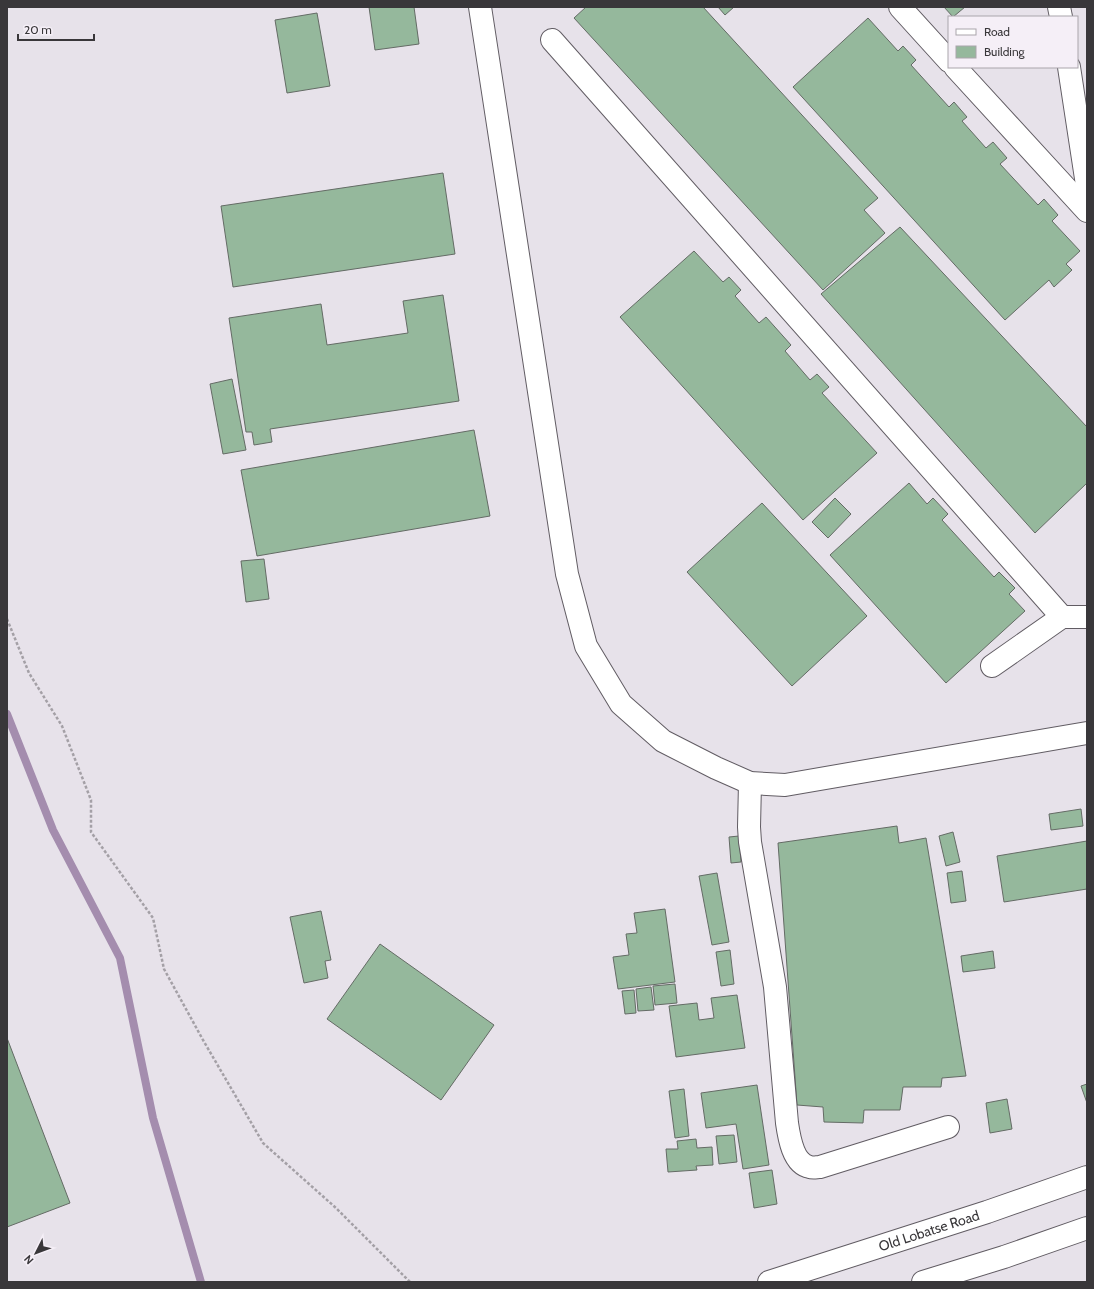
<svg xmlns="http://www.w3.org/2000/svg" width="1094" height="1289" font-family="Cabin,sans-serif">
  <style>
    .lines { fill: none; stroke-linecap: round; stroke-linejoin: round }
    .stream { stroke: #a48dae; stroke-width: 8 }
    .building { fill: #95b89c; stroke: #646b65 }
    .minor-casing { stroke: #615c63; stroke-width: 24 }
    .major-casing { stroke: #615c63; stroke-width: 24 }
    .path { stroke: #a4a0a6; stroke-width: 2.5; stroke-dasharray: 3 2; stroke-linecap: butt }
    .minor { stroke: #fff; stroke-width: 22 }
    .major { stroke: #fff; stroke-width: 22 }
    .labels { text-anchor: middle; stroke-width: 4; stroke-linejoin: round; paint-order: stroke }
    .street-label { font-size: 14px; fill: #39373a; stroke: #f5eff7 }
  </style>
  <rect width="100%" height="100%" fill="#e7e2ea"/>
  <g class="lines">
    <polyline class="stream" points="7,714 53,830 120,958 153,1118 201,1282"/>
  </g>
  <g class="building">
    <polygon points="369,7 414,7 419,44 375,50"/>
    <polygon points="586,7 703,7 878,198 864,210 885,233 823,290 574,18"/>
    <polygon points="718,7 734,7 725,15"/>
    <polygon points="944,7 965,7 953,17"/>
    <polygon points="317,13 330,86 287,93 275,20"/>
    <polygon points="868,18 898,51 903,46 916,60 911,65 949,107 954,102 967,117 962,121 986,148 993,142 1007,158 1000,164 1038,205 1044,199 1058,215 1052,221 1080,251 1066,264 1072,270 1054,287 1049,280 1005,320 793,87"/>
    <polygon points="443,173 455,254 233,287 221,206"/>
    <polygon points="900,227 1087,427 1087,483 1035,533 821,294"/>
    <polygon points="694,251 723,282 729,277 741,290 735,296 759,323 766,317 791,345 785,351 810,380 817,374 829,387 822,393 877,453 803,520 620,317"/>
    <polygon points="443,295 459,401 270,429 272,442 254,445 252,432 246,432 229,318 321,304 327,345 408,333 403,301"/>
    <polygon points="232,379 246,450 223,454 210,384"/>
    <polygon points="474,430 490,516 257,556 241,470"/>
    <polygon points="909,483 927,504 933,498 948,514 942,520 994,577 999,572 1015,588 1009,594 1025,611 946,683 830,555"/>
    <polygon points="835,498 851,514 828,538 812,522"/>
    <polygon points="762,503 867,616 792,686 687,572"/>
    <polygon points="264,559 269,599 246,602 241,561"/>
    <polygon points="1081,809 1083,826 1051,830 1049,814"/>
    <polygon points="897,826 899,843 926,838 966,1076 942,1078 941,1087 903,1087 900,1110 864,1110 863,1123 824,1122 823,1107 797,1105 778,843"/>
    <polygon points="953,832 960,862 946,866 939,836"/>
    <polygon points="739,836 741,862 731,863 729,837"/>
    <polygon points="1087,841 1087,889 1004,902 997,856"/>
    <polygon points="962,871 966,901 951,903 947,873"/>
    <polygon points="717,873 729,942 712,945 699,876"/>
    <polygon points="665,909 675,982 618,989 613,957 629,955 626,934 637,933 634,913"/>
    <polygon points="321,911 331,960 325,961 328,978 304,983 290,917"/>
    <polygon points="380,944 494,1025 441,1100 327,1019"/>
    <polygon points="730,950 734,984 721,986 716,952"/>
    <polygon points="993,951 995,968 963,972 961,956"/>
    <polygon points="675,984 677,1003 655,1005 653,986"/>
    <polygon points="651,987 654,1010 638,1011 636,989"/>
    <polygon points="634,990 636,1013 625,1014 622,991"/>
    <polygon points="737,995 745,1048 676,1057 669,1006 697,1003 699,1020 714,1018 711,998"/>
    <polygon points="7,1038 70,1203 7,1227"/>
    <polygon points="1087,1084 1087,1103 1081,1086"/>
    <polygon points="757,1085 769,1165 743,1169 736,1124 706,1128 701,1093"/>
    <polygon points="684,1089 689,1136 675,1138 669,1091"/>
    <polygon points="1007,1099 1012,1129 990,1133 986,1103"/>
    <polygon points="734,1135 737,1162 719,1164 716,1136"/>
    <polygon points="696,1139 697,1148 712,1147 713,1165 696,1166 697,1170 668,1172 666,1149 678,1149 677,1141"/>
    <polygon points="772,1170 777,1204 754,1208 749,1173"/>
  </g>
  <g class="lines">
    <g class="minor-casing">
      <g id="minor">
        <polyline points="480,7 567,574 586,646 621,704 663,741 716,768 750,783 785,785 1087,733"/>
        <polyline points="900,7 949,61"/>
        <polyline points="1059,7 1061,17"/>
        <polyline points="552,40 1062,617"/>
        <polyline points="955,67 1087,211"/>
        <polyline points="1069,67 1087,185"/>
        <polyline points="992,666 1062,617 1087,617"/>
        <path d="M750 783 749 827 750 842 775 987 787 1123C789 1137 793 1164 810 1167 813 1168 817 1167 820 1167L948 1127"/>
      </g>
    </g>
    <g class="major-casing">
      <g id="major">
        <path id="s1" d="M769 1282 987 1212 1087 1177"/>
        <polyline points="923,1282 1004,1257 1087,1228"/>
      </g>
    </g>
    <polyline class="path" points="7,619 29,673 62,726 91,800 91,832 153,918 164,969 203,1040 263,1143 336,1208 410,1282"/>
    <use href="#minor" class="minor"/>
    <use href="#major" class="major"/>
  </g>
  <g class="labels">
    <g class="street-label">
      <text dy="5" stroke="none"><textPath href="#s1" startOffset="168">Old Lobatse Road</textPath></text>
    </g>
  </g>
  <rect width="1094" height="1289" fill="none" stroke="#39373a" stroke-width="16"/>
  <rect x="948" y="16" width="130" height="52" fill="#f5eff7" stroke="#aaa5ab"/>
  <rect x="956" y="29" width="20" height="6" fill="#ffffff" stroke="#aaa5ab"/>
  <text x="984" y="36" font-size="12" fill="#39373a">Road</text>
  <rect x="956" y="46" width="20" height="12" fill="#95b89c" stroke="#aaa5ab"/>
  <text x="984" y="56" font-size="12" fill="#39373a">Building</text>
  <g transform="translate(36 1253) rotate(228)" stroke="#f5eff7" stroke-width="3" paint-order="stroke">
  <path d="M0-3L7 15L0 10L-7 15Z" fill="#39373a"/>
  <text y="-6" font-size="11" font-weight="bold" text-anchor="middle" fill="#39373a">N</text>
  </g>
  <path d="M18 34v6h76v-6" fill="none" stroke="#39373a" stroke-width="2"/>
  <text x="24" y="34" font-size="12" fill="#39373a" stroke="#f5eff7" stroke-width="3" paint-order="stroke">20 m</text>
</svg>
